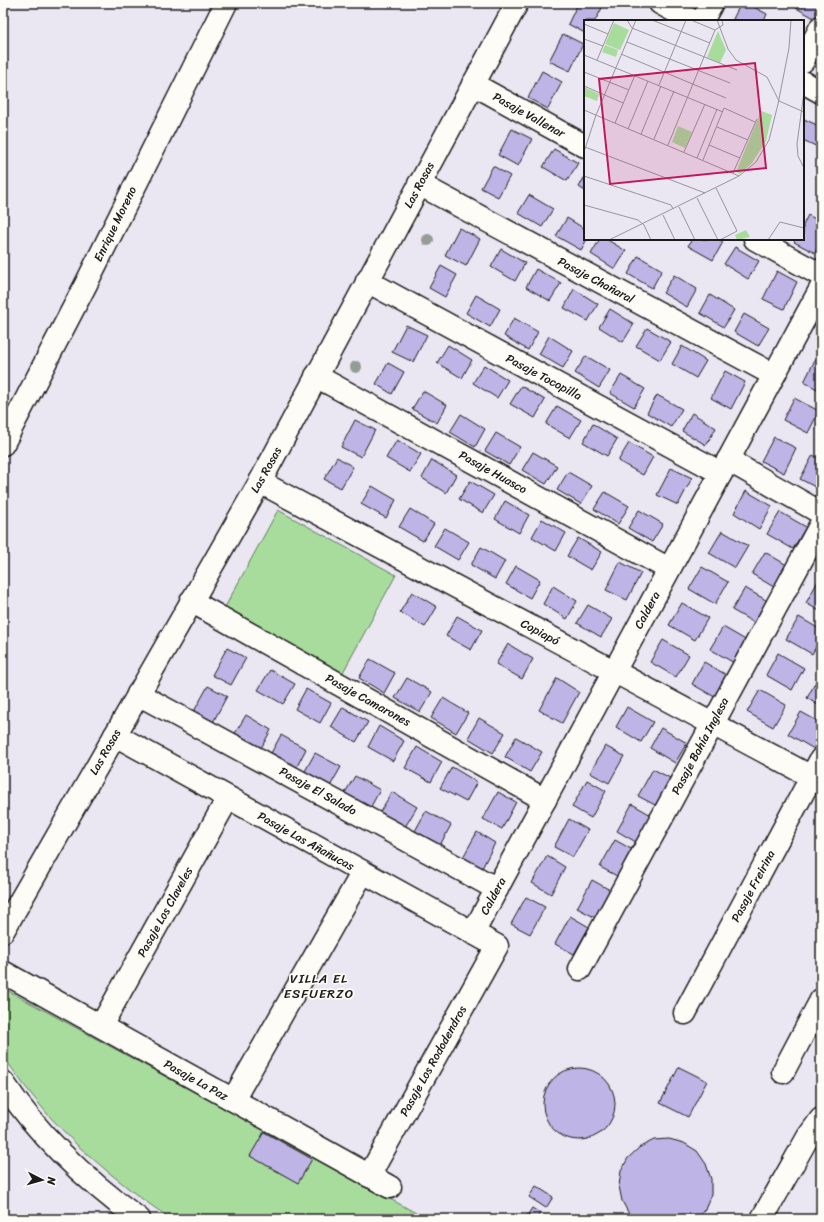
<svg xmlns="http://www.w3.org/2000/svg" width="824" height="1222" font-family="Sriracha,sans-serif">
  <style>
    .green { fill: #a8dc9d; stroke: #627c5c }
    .building { fill: #bfb4e6; stroke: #1c1c1c }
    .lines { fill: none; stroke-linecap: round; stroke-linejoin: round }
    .minor-casing { stroke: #1c1c1c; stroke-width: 25 }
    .major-casing { stroke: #1c1c1c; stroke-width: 25 }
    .minor { stroke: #fdfcf7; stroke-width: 22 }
    .major { stroke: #fdfcf7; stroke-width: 22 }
    .tree { fill: #949c95 }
    .labels { text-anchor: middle; stroke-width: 3.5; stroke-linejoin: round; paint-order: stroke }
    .street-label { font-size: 12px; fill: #1c1c1c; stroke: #fdfcf7 }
    .neighbourhood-label { font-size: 13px; letter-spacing: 1px; fill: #1c1c1c; stroke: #fdfcf7 }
    .inset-road { fill: none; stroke: #98959c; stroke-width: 1 }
    .view { fill: #c2185b; fill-opacity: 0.15; stroke: #c2185b; stroke-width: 2 }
    .inset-edge { fill: none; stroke: #1c1c1c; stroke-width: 2 }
  </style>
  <rect width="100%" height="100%" fill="#eae6f2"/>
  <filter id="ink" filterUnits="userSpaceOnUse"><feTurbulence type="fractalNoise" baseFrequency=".025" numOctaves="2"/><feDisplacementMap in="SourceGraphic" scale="8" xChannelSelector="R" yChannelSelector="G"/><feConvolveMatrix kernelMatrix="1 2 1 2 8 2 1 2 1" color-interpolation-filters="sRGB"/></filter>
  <g filter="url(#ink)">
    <g class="green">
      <polygon points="278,510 396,575 342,674 224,609"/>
      <polygon points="3,988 427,1219 171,1219 138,1196 107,1171 77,1145 49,1116 24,1085 3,1056"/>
    </g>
    <g class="building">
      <polygon points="578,3 592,3 602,8 595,21 585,21 585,33 568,24"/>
      <polygon points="741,3 746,3 767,14 764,21 738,21 733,19"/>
      <polygon points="798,3 821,3 821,9 816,19 796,8"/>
      <polygon points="563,34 583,44 570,71 549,61"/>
      <polygon points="542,71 562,82 548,109 528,98"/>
      <polygon points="804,119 821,127 820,148 803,140"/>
      <polygon points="512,129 532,139 518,166 498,155"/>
      <polygon points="554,149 578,163 567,181 543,167"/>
      <polygon points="493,166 510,176 498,197 481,188"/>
      <polygon points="585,176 585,191 579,187"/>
      <polygon points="529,195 553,209 542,227 518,213"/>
      <polygon points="808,215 821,222 821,241 815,253 794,242 796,239 803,239 803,225"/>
      <polygon points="567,218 585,229 585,239 587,239 581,250 556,236"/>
      <polygon points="459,228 480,239 466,266 445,255"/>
      <polygon points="600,239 606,239 626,251 615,269 591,254"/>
      <polygon points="692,239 718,239 723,242 713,260 688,246"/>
      <polygon points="735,247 759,261 748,279 724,264"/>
      <polygon points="501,249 525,263 515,281 491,267"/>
      <polygon points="638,256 662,270 652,288 628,274"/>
      <polygon points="441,266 457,275 445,297 429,288"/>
      <polygon points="536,269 561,283 550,301 526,287"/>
      <polygon points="777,271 797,282 784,309 763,299"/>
      <polygon points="674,275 697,289 687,307 663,293"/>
      <polygon points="574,289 598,304 588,321 564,308"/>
      <polygon points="476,295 500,309 490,327 466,313"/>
      <polygon points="710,295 734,310 724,327 700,313"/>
      <polygon points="610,309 634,324 623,342 599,327"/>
      <polygon points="744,314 769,328 758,346 734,332"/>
      <polygon points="514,318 538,332 528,350 504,336"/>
      <polygon points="406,325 427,335 413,362 392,352"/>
      <polygon points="647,328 671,342 660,360 636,346"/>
      <polygon points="549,336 573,351 563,368 539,354"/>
      <polygon points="448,345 472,360 462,378 437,363"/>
      <polygon points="682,346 706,361 696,378 672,364"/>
      <polygon points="586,356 610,370 599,388 575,373"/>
      <polygon points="815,360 821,363 821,391 804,382"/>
      <polygon points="388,363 404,372 392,394 376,384"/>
      <polygon points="484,365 508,380 497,398 473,383"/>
      <polygon points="725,371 745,382 731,409 711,398"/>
      <polygon points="621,375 645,389 634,407 610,393"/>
      <polygon points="521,386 545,400 535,418 510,404"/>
      <polygon points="423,391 447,405 437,423 412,409"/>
      <polygon points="657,395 682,409 671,427 647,413"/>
      <polygon points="794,398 819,411 808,433 783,420"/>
      <polygon points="557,406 581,420 570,438 546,424"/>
      <polygon points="692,413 716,428 706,445 682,431"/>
      <polygon points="461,414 485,429 475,447 450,432"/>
      <polygon points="355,420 375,430 361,457 341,447"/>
      <polygon points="593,424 617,439 607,456 583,442"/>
      <polygon points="496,433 520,447 509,465 485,451"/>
      <polygon points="774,437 796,448 784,473 761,461"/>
      <polygon points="397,440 421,454 410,472 386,458"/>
      <polygon points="629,443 653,457 643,475 618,461"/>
      <polygon points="533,452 557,466 546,484 522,470"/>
      <polygon points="813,455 821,460 821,490 800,479"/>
      <polygon points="337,457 353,467 341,488 324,479"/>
      <polygon points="432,460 456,475 446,493 422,478"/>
      <polygon points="671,468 692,478 678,505 657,495"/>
      <polygon points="568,472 592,486 581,504 557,490"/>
      <polygon points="470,481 494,495 483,513 459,499"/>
      <polygon points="372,486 396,500 386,518 361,504"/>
      <polygon points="746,491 772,506 759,529 734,513"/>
      <polygon points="605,492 629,506 618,524 594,509"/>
      <polygon points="505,501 529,515 519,533 495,519"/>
      <polygon points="410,509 434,524 423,541 399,527"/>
      <polygon points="639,510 663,524 652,542 628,528"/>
      <polygon points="780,512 806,527 793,549 767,534"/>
      <polygon points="542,519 566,533 556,551 532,537"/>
      <polygon points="445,528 469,542 458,560 434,546"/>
      <polygon points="722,531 748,546 735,568 709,553"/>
      <polygon points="578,538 602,552 591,570 567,556"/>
      <polygon points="481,547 505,561 495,579 471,565"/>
      <polygon points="765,552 790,567 777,589 752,574"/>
      <polygon points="620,562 641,573 627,600 606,590"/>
      <polygon points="516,566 540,580 530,598 506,584"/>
      <polygon points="702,567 728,582 715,604 689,589"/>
      <polygon points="818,581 821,583 821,612 806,603"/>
      <polygon points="553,586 577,601 567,619 543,604"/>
      <polygon points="745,588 771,603 758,625 732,610"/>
      <polygon points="412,592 437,607 425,627 400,612"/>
      <polygon points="682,603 708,618 695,640 669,625"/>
      <polygon points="588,605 612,619 601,637 577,623"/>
      <polygon points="457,616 482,630 471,650 446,636"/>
      <polygon points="799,617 821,630 821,638 812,654 786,639"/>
      <polygon points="723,627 749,642 736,664 710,649"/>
      <polygon points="663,640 689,655 676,677 650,662"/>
      <polygon points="508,644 533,659 522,679 496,664"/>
      <polygon points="227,648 246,658 231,685 212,675"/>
      <polygon points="778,653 804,668 792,690 766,675"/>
      <polygon points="370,659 395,673 384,693 359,678"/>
      <polygon points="704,662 730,677 718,699 692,684"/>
      <polygon points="270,670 295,684 283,704 258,690"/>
      <polygon points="819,676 821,677 821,707 807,698"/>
      <polygon points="407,678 432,692 420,712 395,698"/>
      <polygon points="557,678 579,692 562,723 539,710"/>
      <polygon points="208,686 227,696 212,724 193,713"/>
      <polygon points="306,689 331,703 320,723 295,709"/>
      <polygon points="760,690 786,705 773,727 747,712"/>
      <polygon points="443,698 468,713 456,733 431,718"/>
      <polygon points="343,707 368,722 356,742 331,727"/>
      <polygon points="627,707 653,722 641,742 616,727"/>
      <polygon points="801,712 821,723 821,737 814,749 788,734"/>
      <polygon points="246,715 271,730 260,750 234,735"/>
      <polygon points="479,718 505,733 493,753 468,738"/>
      <polygon points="379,726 404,741 393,761 368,747"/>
      <polygon points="661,728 687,743 675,763 650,748"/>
      <polygon points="281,735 306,749 295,770 270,755"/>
      <polygon points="516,737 542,752 530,772 505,757"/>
      <polygon points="605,746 624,756 609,783 590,773"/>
      <polygon points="417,747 442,762 431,782 405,768"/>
      <polygon points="315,753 341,767 329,788 304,773"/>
      <polygon points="452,767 477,782 466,802 440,788"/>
      <polygon points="653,769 672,779 657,806 638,796"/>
      <polygon points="355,776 380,790 369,810 343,796"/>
      <polygon points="587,780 606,791 591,818 572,807"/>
      <polygon points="392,792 417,807 405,827 380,812"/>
      <polygon points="498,792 516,802 502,829 483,819"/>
      <polygon points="632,804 651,815 636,842 617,831"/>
      <polygon points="426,811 451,825 440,845 415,831"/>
      <polygon points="569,819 588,830 573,857 554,847"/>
      <polygon points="477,832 495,843 481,870 462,859"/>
      <polygon points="615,840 633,850 619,877 600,867"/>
      <polygon points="547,856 565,867 551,894 532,883"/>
      <polygon points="592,880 610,890 596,918 577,908"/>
      <polygon points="526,897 545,907 530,934 511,924"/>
      <polygon points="570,916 589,927 574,954 555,944"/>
      <polygon points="679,1067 707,1081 688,1117 660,1103"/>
      <circle cx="579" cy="1104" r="36"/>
      <polygon points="264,1132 312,1159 298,1183 250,1156"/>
      <polygon points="669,1139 684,1143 697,1151 706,1164 711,1179 711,1194 705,1209 696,1219 635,1219 629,1214 622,1201 619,1186 621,1171 628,1158 640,1147 654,1140"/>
      <polygon points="536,1186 553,1197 546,1208 529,1197"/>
      <polygon points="532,1208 540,1213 537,1219 525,1219"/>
    </g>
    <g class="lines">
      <g class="minor-casing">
        <g id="minor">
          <polyline points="660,3 693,21"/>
          <polyline points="702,21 712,3"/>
          <polyline points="803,61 821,27"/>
          <polyline points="803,82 821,92"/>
          <polyline points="473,84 585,146"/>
          <polyline points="419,184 774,375"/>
          <polyline points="755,239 821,275"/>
          <polyline points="367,281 721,473"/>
          <polyline points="316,376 669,569"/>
          <polyline points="3,444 86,284 226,3"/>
          <polyline points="728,460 821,513"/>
          <polyline points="260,482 821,782"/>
          <polyline points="191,601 545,800"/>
          <polyline points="138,694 497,889"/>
          <polyline points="115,735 497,946 369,1176"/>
          <polyline points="3,931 260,482 517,3"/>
          <polyline points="473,933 821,288"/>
          <polyline points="580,969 821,524"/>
          <polyline points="3,972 390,1187"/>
          <polyline points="685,1013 821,759"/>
          <polyline points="101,1026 228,798"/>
          <polyline points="783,1072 821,1000"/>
          <polyline points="233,1100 363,872"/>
          <polyline points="762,1219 808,1137 821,1119"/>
        </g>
      </g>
      <g class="major-casing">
        <path id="major" d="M3 1082C39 1137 87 1181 139 1219"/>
      </g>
      <use href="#minor" class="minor"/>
      <use href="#major" class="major"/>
    </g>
    <g class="tree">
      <circle cx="428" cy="240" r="6"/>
      <circle cx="356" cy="367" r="6"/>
    </g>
  </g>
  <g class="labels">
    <g class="street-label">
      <text transform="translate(529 115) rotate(29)" y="4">Pasaje Vallenar</text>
      <text transform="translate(419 185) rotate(-62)" y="4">Las Rosas</text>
      <text transform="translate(115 224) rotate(-64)" y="4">Enrique Moreno</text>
      <text transform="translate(596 280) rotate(28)" y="4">Pasaje Chañaral</text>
      <text transform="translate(544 377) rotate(28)" y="4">Pasaje Tocopilla</text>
      <text transform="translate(266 470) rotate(-61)" y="4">Las Rosas</text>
      <text transform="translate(493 472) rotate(29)" y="4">Pasaje Huasco</text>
      <text transform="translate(647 610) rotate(-62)" y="4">Caldera</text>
      <text transform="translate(540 632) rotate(28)" y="4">Copiapó</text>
      <text transform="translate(368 700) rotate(29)" y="4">Pasaje Camarones</text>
      <text transform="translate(700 746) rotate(-62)" y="4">Pasaje Bahía Inglesa</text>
      <text transform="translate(105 752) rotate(-60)" y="4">Las Rosas</text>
      <text transform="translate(318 791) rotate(29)" y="4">Pasaje El Salado</text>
      <text transform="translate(306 841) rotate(29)" y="4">Pasaje Las Añañucas</text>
      <text transform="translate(753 886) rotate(-62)" y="4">Pasaje Freirina</text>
      <text transform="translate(493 896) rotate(-62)" y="4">Caldera</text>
      <text transform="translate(165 912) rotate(-61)" y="4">Pasaje Los Claveles</text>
      <text transform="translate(433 1061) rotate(-61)" y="4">Pasaje Los Rododendros</text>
      <text transform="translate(196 1080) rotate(29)" y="4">Pasaje La Paz</text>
    </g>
    <g class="neighbourhood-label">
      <text x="319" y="983">VILLA EL<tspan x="319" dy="15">ESFUERZO</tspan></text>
    </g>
  </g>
  <g transform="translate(584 20)">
    <rect width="220" height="220" fill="#eae6f2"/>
    <path d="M30 3 45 10 36 30 21 24ZM134 11 142 30 136 43 123 37ZM21 25 34 30 32 37 18 32ZM0 67 15 74 13 81 0 76ZM177 91 188 95 182 121 168 143 156 154 152 152ZM94 106 108 112 101 128 88 122ZM162 210 166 217 153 220 151 215Z" fill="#a8dc9d"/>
    <path class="inset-road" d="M43 0 48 8 153 50M68 0 126 23M107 0 131 10 139 5 138 0M133 0 144 29 152 40 183 57 195 81 220 92M0 4 24 14M0 19 19 26M43 22 146 63M37 34 142 78M0 35 139 92M13 40 30 0M0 52 45 70M75 65 102 0M0 66 39 83M220 72 213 124 214 136 220 148M0 90 155 156M31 103 51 55M133 107 164 120M44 109 64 61M57 114 77 66M70 119 90 71M84 125 131 10M125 125 156 138M1 127 121 173M0 132 12 95 52 0M100 132 121 84M113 138 133 89M119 140 140 88 171 102M149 153 173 99M0 156 87 185 89 189M132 168 153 211 136 220M113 178 134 220M0 185 54 200 60 205 67 220M95 187 111 220M79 195 91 220M25 220 155 156 172 142 185 120 194 84 205 28 207 0M184 220 196 202 220 208"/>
    <path class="view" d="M171 43 182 148 26 164 15 59Z"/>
    <rect width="220" height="220" class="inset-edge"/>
  </g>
  <rect width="824" height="1222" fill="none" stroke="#fdfcf7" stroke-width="16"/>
  <rect x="8" y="8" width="808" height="1206" fill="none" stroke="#1c1c1c" stroke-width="1.5" filter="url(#ink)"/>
  <g transform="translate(42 1180) rotate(96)" stroke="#fdfcf7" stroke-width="3" paint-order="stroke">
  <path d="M0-3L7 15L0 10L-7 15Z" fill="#1c1c1c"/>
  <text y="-6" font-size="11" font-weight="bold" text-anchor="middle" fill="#1c1c1c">N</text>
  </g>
</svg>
